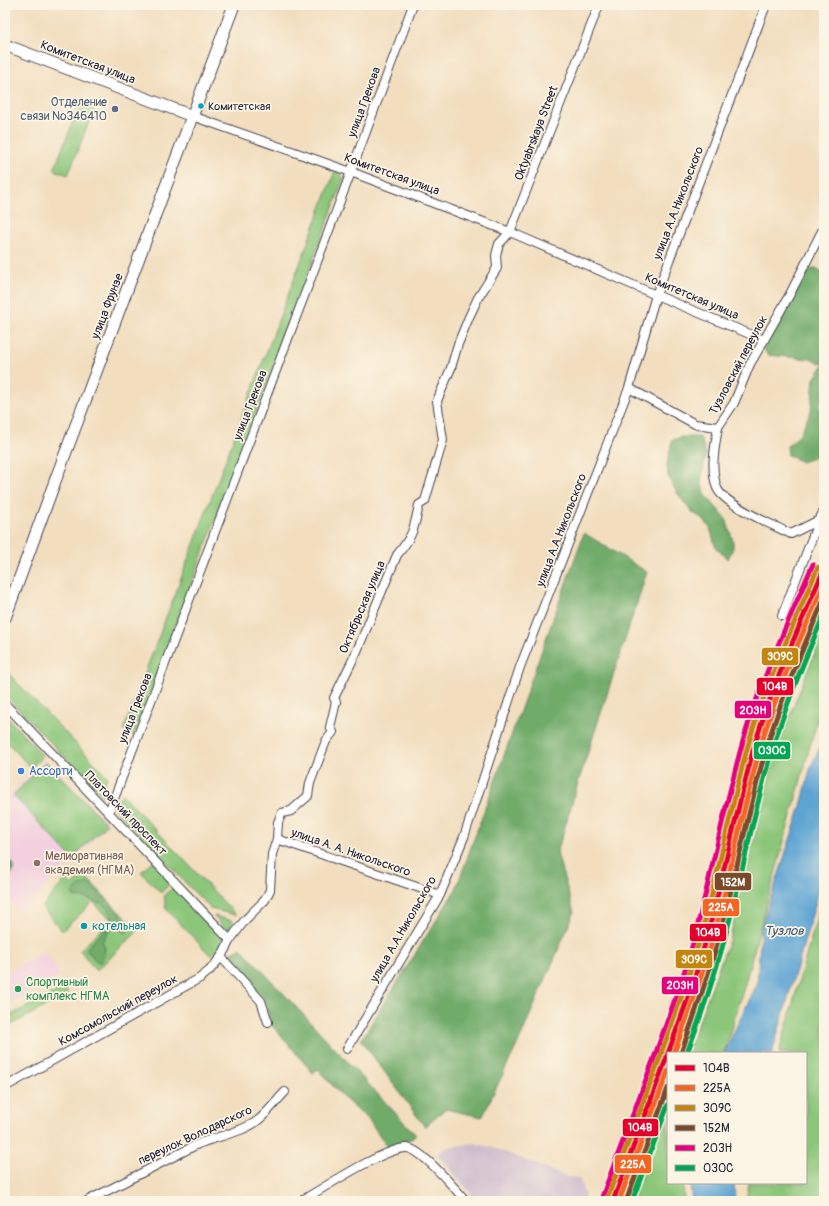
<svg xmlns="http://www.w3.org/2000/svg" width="829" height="1206" font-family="Pangolin,sans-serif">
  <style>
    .built { fill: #f3cfdf }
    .industrial { fill: #cfbdce }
    .green { fill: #8cc67a; stroke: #57745a }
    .forest { fill: #71ab6a; stroke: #4a6652 }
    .water { fill: #5da4d3; stroke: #406387 }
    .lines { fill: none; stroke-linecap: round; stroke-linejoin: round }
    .minor-casing { stroke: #413e4f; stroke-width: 10 }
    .tertiary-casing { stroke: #413e4f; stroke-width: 13 }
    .minor { stroke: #fff; stroke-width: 8 }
    .tertiary { stroke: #fff; stroke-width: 11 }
    .rail-1-casing { stroke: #fcf5e5; stroke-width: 8 }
    .rail-2-casing { stroke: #fcf5e5; stroke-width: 8 }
    .rail-3-casing { stroke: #fcf5e5; stroke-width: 8 }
    .rail-4-casing { stroke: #fcf5e5; stroke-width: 8 }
    .rail-5-casing { stroke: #fcf5e5; stroke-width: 8 }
    .rail-6-casing { stroke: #fcf5e5; stroke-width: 8 }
    .rail-1 { stroke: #e4002b; stroke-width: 5 }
    .rail-2 { stroke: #f26522; stroke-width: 5 }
    .rail-3 { stroke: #c2850f; stroke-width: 5 }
    .rail-4 { stroke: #7a4b2a; stroke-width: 5 }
    .rail-5 { stroke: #e5007d; stroke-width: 5 }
    .rail-6 { stroke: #00a651; stroke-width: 5 }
    .bus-dot { fill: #02a2c7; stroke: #fcf5e5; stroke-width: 1.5 }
    .service-dot { fill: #5c6f8a; stroke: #fcf5e5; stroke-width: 1.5 }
    .shop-dot { fill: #3f7fe0; stroke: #fcf5e5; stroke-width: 1.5 }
    .education-dot { fill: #8d6e63; stroke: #fcf5e5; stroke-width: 1.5 }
    .culture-dot { fill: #0f9aa8; stroke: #fcf5e5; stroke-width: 1.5 }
    .leisure-dot { fill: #2e9e5b; stroke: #fcf5e5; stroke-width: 1.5 }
    .labels { text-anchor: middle; stroke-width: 3.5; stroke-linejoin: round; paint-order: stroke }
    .bus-label { font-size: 11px; fill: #22223b; stroke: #fcf5e5; text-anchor: start }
    .street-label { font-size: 12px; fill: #22223b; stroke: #fcf5e5 }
    .service-label { font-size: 12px; fill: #4e5e75; stroke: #fcf5e5; text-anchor: end }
    .shop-label { font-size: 12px; fill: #366cbe; stroke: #fcf5e5; text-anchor: start }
    .education-label { font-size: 12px; fill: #785e54; stroke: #fcf5e5; text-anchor: start }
    .culture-label { font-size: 12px; fill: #0d838f; stroke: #fcf5e5; text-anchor: start }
    .leisure-label { font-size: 12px; fill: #27864d; stroke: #fcf5e5; text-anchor: start }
    .water-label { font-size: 13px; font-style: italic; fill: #3a5678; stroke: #fcf5e5 }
    .line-badge { stroke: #fcf5e5; stroke-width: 1.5 }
    .badge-label { font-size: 11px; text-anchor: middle; font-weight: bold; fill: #fff }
  </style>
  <rect width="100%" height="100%" fill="#fcf5e5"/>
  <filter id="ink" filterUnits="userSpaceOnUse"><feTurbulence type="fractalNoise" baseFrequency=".025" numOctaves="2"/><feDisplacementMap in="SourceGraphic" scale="8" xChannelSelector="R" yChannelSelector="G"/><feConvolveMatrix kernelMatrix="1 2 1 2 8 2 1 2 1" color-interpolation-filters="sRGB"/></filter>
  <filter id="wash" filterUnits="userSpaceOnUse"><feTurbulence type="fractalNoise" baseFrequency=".012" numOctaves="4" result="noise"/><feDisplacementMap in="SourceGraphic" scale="16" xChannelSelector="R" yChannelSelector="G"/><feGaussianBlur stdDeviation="0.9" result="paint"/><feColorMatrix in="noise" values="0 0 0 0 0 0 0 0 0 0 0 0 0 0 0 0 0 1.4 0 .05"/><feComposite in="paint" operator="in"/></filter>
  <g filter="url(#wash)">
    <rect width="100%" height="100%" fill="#f2debf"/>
    <g class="built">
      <polygon points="46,760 109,824 22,910 10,903 5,907 5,799"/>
      <polygon points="46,951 60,976 5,1006 5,974"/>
    </g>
    <g class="industrial">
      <polygon points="824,557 824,599 795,662 771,729 745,820 708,969 687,1036 680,1053 668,1053 668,1086 625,1201 607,1201 660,1065 689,981 701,942 741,778 756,726 780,660"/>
      <polygon points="475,1143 500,1150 564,1176 580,1179 585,1197 584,1201 477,1201 437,1154 448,1147"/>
    </g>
    <g class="green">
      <polygon points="81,101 95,107 68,175 54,170"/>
      <polygon points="335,171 342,175 343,181 134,736 123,731"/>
      <polygon points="824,629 824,695 744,987 724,1053 687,1053 730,938 775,754"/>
      <polygon points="5,670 107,776 103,797 5,695"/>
      <polygon points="5,715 43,756 31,768 5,740"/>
      <polygon points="46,762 107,824 72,858 13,795"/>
      <polygon points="122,794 236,915 211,909 114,809"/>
      <polygon points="153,861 173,881 161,893 141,872"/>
      <polygon points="84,875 138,931 96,971 80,950 111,919 93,902 62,931 42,907 66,879 72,885"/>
      <polygon points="176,885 228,938 211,956 166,909 164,895"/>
      <polygon points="824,892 824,1201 746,1201 749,1183 806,1183 806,1053 779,1053"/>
      <polygon points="214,916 233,921 228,932"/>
      <polygon points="65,987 68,994 11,1025 7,1017"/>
      <polygon points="668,1104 668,1183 683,1183 684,1201 632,1201"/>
    </g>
    <g class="forest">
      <polygon points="816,268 824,273 824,394 819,405 824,412 824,442 814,458 802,462 788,455 787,446 799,436 811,411 814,379 824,364 809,359 768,355 763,349 808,271"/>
      <polygon points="682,437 700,437 706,454 701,480 704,493 726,519 733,541 733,548 728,559 716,548 710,528 702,518 693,513 683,501 676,491 668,476 667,465 672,440"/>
      <polygon points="584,533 647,572 578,783 557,853 574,913 519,1041 482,1117 445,1109 425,1127 361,1040 456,889"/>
      <polygon points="5,858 7,858 14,864 12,874 5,881"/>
      <polygon points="88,883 93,885 131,927 126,933 121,930 110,928 102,942 105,946 104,955 99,964 86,949 113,921 108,908 102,903 97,903 93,900 83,898 75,898 72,893 78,887"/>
      <polygon points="241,948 416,1135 413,1138 388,1148 369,1120 346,1100 318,1070 313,1073 270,1023 264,999 227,960 232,952"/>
    </g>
    <g class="water">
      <polygon points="824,740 824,874 772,1053 724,1053 757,984 761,928 801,806 811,766"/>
      <polygon points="690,1183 734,1183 735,1201 692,1201"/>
    </g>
  </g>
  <g filter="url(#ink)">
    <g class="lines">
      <g class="minor-casing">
        <g id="minor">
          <polyline points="192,116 351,172 510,232 656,295 764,340"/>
          <polyline points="629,388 695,424 718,427 734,403 750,364 764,340 790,294 824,227"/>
          <path d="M718 427C715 447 710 468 717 488 723 504 775 526 791 534L819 520"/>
          <polyline points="782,616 819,520 824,511"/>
          <polyline points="5,704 230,940"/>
          <polyline points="109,812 351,172 413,5"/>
          <polyline points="277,839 440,895"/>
          <polyline points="221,957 261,1001 268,1022"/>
          <polyline points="347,1049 440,895 464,837 520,667 629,388 656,295 766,5"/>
          <path d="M5 1087 200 978 209 971 221 957 230 940 245 920 265 900 270 890 272 854 277 839 278 822 282 813 291 811 308 796 310 783 326 741 333 732 330 727 336 702 334 698 357 651 397 555C413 536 414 529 419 505L425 501 443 440 437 401 451 368 458 344 469 317 478 298 497 268 496 255 499 244 510 232 599 5"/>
          <path d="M87 1201 198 1144C215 1137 243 1132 257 1121 267 1114 276 1101 285 1092"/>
          <path d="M301 1201C322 1189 386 1147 407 1148 422 1149 456 1190 466 1201"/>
        </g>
      </g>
      <g class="tertiary-casing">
        <g id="tertiary">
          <polyline points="5,45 192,116"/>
          <polyline points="5,618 58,473 234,5"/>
        </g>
      </g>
      <use href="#minor" class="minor"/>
      <use href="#tertiary" class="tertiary"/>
      <g class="rail-1-casing">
        <g id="rail-1">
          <path d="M668 1053C681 1018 694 983 704 947 723 880 736 811 755 744 773 684 799 627 824 569"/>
          <polyline points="613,1201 668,1054"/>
        </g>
      </g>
      <g class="rail-2-casing">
        <g id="rail-2">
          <path d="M674 1053C690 1010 705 968 717 924 732 864 744 804 761 745 777 689 801 637 824 584"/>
          <polyline points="619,1201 668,1071"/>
        </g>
      </g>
      <g class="rail-3-casing">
        <g id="rail-3">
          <path d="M662 1051C678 1008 693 965 705 921 721 862 732 801 749 742 767 681 794 624 818 567"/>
          <polyline points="607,1199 662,1052"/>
        </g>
      </g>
      <g class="rail-4-casing">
        <g id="rail-4">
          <path d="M681 1053C696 1011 711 969 722 926 738 866 749 806 767 746 782 696 803 648 824 599"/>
          <polyline points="626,1201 668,1088"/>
        </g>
      </g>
      <g class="rail-5-casing">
        <g id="rail-5">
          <path d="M657 1049C670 1014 683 979 693 943 711 876 724 808 743 741 761 680 788 622 813 564"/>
          <polyline points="602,1197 657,1050"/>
        </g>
      </g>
      <g class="rail-6-casing">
        <g id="rail-6">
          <path d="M687 1053C703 1011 717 969 728 926 744 867 755 806 773 747 787 702 805 658 824 615"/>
          <polyline points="632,1201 668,1105"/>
        </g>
      </g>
      <use href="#rail-1" class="rail-1"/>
      <use href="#rail-2" class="rail-2"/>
      <use href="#rail-3" class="rail-3"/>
      <use href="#rail-4" class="rail-4"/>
      <use href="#rail-5" class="rail-5"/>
      <use href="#rail-6" class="rail-6"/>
    </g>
  </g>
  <circle class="bus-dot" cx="201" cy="106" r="3.5"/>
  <circle class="service-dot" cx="115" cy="109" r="4"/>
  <circle class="shop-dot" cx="21" cy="771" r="4"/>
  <circle class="education-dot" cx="37" cy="863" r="4"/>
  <circle class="culture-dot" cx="84" cy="926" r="4"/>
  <circle class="leisure-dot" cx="18" cy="989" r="4"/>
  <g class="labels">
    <g class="bus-label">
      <text x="208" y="110">Комитетская</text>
    </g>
    <g class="street-label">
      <text transform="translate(88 62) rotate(21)" y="4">Комитетская улица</text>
      <text transform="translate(364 102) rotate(-70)" y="4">улица Грекова</text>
      <text transform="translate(536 133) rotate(-69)" y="4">Oktyabrskaya Street</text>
      <text transform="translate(392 174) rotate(20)" y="4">Комитетская улица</text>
      <text transform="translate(678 203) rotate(-69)" y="4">улица А.А.Никольского</text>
      <text transform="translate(692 296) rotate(23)" y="4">Комитетская улица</text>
      <text transform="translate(107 306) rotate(-69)" y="4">улица Фрунзе</text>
      <text transform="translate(738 365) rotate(-62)" y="4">Тузловский переулок</text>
      <text transform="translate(250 405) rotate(-69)" y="4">улица Грекова</text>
      <text transform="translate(561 530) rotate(-69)" y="4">улица А.А.Никольского</text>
      <text transform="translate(362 607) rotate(-67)" y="4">Октябрьская улица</text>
      <text transform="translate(135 708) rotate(-69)" y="4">улица Грекова</text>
      <text transform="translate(126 813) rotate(46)" y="4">Платовский проспект</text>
      <text transform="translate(351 852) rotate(19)" y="4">улица А. А. Никольского</text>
      <text transform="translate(403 929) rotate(-60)" y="4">улица А.А.Никольского</text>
      <text transform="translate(118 1010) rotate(-29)" y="4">Комсомольский переулок</text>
      <text transform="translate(195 1135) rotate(-25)" y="4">переулок Володарского</text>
    </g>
    <g class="service-label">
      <text x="107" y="106">Отделение<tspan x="107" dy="14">связи №346410</tspan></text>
    </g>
    <g class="shop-label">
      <text x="29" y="775">Ассорти</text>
    </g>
    <g class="education-label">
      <text x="45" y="860">Мелиоративная<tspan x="45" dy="14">академия (НГМА)</tspan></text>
    </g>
    <g class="culture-label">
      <text x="92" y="930">котельная</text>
    </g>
    <g class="leisure-label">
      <text x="26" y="986">Спортивный<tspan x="26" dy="14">комплекс НГМА</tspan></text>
    </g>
    <g class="water-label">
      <text x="784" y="935">Тузлов</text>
    </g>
  </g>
  <g class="line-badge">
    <rect x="761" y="647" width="38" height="19" rx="4" fill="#c2850f"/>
    <rect x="756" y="677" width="38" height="19" rx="4" fill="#e4002b"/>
    <rect x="734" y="700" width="38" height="19" rx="4" fill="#e5007d"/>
    <rect x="753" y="741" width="38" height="19" rx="4" fill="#00a651"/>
    <rect x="714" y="872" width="38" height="19" rx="4" fill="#7a4b2a"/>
    <rect x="702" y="898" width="38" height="19" rx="4" fill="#f26522"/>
    <rect x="689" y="923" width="38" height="19" rx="4" fill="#e4002b"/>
    <rect x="675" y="949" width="38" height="20" rx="4" fill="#c2850f"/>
    <rect x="661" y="976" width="38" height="19" rx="4" fill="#e5007d"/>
    <rect x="622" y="1118" width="37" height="19" rx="4" fill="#e4002b"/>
    <rect x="614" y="1154" width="38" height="20" rx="4" fill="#f26522"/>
  </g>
  <g class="badge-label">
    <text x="780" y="660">309С</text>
    <text x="775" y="690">104В</text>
    <text x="753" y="714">203Н</text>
    <text x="772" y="754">030C</text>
    <text x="733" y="886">152М</text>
    <text x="721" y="911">225А</text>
    <text x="708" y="936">104В</text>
    <text x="694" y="963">309С</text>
    <text x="680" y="989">203Н</text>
    <text x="640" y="1131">104В</text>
    <text x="633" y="1168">225А</text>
  </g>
  <rect width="829" height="1206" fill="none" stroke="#fcf5e5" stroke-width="20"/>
  <rect x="667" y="1052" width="140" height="132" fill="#fcf5e5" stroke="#a5a1a1"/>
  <rect x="675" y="1065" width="20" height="6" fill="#e4002b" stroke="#a5a1a1"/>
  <text x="703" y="1072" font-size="12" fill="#22223b">104В</text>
  <rect x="675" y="1085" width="20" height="6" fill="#f26522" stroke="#a5a1a1"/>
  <text x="703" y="1092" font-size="12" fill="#22223b">225А</text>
  <rect x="675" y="1105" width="20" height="6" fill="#c2850f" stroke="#a5a1a1"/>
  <text x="703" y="1112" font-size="12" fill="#22223b">309С</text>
  <rect x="675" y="1125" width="20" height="6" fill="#7a4b2a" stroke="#a5a1a1"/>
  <text x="703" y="1132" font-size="12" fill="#22223b">152М</text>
  <rect x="675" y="1145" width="20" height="6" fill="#e5007d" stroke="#a5a1a1"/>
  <text x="703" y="1152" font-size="12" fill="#22223b">203Н</text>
  <rect x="675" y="1165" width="20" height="6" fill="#00a651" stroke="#a5a1a1"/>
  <text x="703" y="1172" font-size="12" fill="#22223b">030C</text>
</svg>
